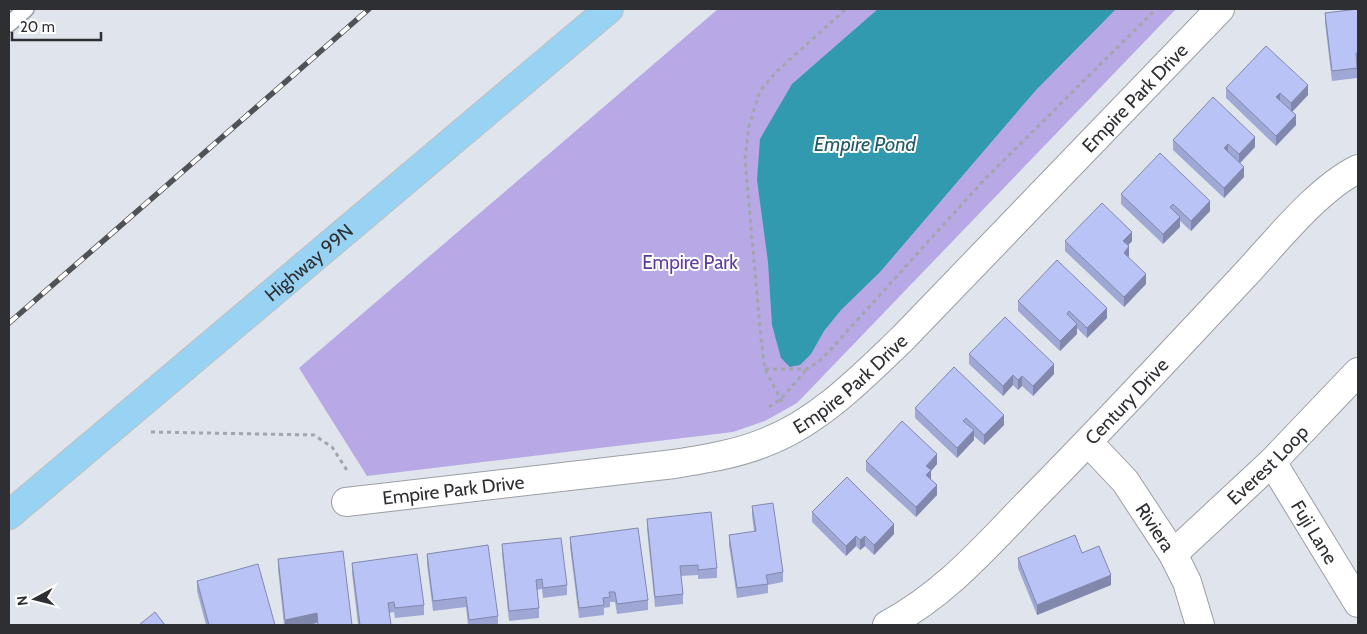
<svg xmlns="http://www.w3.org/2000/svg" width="1367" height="634" font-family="Cabin,sans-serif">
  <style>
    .green { fill: #b8a8e5 }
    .water { fill: #319aaf }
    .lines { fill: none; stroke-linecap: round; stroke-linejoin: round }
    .service-casing { stroke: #999fa6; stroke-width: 18 }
    .minor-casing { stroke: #999fa6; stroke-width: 30 }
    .primary-casing { stroke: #c0c1c2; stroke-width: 30 }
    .path { stroke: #a2a6ac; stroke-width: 3; stroke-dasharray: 4 4; stroke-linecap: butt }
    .service { stroke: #fff; stroke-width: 15 }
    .minor { stroke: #fff; stroke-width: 28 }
    .primary { stroke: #98d3f3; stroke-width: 28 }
    .rail-casing { stroke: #4f5256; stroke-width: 5.5 }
    .rail { stroke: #fff; stroke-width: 4; stroke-dasharray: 11; stroke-linecap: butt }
    .wall { fill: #9fa8d4 }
    .shaded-wall { fill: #8288ac }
    .building { fill: #b9c3f6; stroke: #8288ac }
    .labels { text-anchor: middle; stroke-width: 4; stroke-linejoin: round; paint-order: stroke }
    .street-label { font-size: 19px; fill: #2d2f32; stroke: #fff }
    .park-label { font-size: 19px; fill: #5f3b9c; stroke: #fff }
    .water-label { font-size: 20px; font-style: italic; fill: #225a66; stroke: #fff }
  </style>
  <rect width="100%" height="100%" fill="#e0e5ed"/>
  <polygon class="green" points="718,9 1176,9 797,403 765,421 733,432 367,476 299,368"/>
  <polygon class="water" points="878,9 1116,9 1036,90 880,272 841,310 824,331 811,354 800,365 790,367 781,358 772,325 768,262 757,180 760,139 792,84"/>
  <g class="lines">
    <g class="service-casing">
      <polyline id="service" points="9,24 26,9"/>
    </g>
    <g class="minor-casing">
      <g id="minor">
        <path id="s1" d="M1088 442 1125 481 1173 554 1187 582 1200 625"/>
        <path id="s2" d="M1272 462 1358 603"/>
        <path id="s3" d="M346 502 674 464C705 459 737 454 766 442 819 422 862 377 902 339L1220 9"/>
        <path id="s4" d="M1173 554 1272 462 1358 372"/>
        <path id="s5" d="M887 625C947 593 987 545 1034 497 1105 425 1174 351 1243 277 1275 243 1317 189 1358 169"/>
      </g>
    </g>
    <g class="primary-casing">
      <g id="primary">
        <path id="s6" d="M9 515 609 9"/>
      </g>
    </g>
    <g class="path">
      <polyline points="765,369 807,369 822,359 983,181 1156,9"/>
      <polyline points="782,402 765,369 761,339 745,159 749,126 760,91 777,71 846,9"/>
      <polyline points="769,407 781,399 807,369"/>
      <polyline points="151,432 314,435 332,447 348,472"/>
    </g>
    <use href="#service" class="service"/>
    <use href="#minor" class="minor"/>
    <use href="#primary" class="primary"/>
    <g class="rail-casing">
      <polyline id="rail" points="9,323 369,9"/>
    </g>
    <use href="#rail" class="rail"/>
  </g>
  <g class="wall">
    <polygon points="1358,9 1358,63 1357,63 1357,78 1332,81 1325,23 1325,13"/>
    <polygon points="1226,88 1308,95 1292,112 1296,125 1276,146 1226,98"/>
    <polygon points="1173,140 1255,147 1240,163 1244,177 1224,198 1173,150"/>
    <polygon points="1121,194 1210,211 1191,231 1180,221 1180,227 1163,244 1121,204"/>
    <polygon points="1065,241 1132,241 1128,245 1129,256 1128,257 1146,284 1124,307 1065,251"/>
    <polygon points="1018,301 1107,318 1087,338 1077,328 1077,334 1060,351 1018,311"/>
    <polygon points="969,354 1054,374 1033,396 1022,386 1018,390 1013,385 1003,396 969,364"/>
    <polygon points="915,408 1004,425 984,445 974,436 974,440 957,458 915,418"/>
    <polygon points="866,461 937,464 931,471 931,480 937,495 916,517 866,471"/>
    <polygon points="752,506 783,572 783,582 768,585 768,593 737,598 729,545 729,535 754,532 752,515"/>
    <polygon points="812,512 894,534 874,555 865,546 860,550 856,546 846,556 812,522"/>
    <polygon points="647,519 717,568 717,578 698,579 698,575 681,576 683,594 683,604 655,607 647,529"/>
    <polygon points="570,537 648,600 648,610 617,614 615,602 610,602 610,607 604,608 604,615 579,618 570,547"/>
    <polygon points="502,544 567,585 567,595 543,598 542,589 537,590 539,608 539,618 509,621 502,554"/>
    <polygon points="1082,553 1111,585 1037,615 1018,568 1018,558"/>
    <polygon points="427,554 498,616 498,625 468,625 466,607 433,611 427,564"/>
    <polygon points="278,559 352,625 317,625 317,623 307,625 284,625 278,569"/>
    <polygon points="352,563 424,605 424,615 395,618 394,612 389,613 391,625 358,625 352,573"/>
    <polygon points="197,581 275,625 206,625 197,591"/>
  </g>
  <g class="shaded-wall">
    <polygon points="1308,85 1308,95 1291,113 1291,103"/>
    <polygon points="1280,93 1280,103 1276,97"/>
    <polygon points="1296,115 1296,125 1276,146 1276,136"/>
    <polygon points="1255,137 1255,147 1239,164 1239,154"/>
    <polygon points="1228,144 1228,154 1224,148"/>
    <polygon points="1244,167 1244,177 1224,198 1224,188"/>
    <polygon points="1210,201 1210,211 1191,231 1191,221"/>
    <polygon points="1180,217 1180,227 1163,244 1163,234"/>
    <polygon points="1132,232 1132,241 1123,251 1123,241"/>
    <polygon points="1129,246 1129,256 1124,262 1124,253"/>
    <polygon points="1146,274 1146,284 1124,307 1124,297"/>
    <polygon points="1107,308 1107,318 1087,338 1087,328"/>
    <polygon points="1077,324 1077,334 1060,351 1060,341"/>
    <polygon points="1054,364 1054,374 1033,396 1033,386"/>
    <polygon points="1013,375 1013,385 1003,396 1003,386"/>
    <polygon points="1022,376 1022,386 1018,390 1018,380"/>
    <polygon points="1004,415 1004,425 984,445 984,435"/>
    <polygon points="974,430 974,440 957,458 957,448"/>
    <polygon points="937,454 937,464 931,471 931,480 926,485 926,466"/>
    <polygon points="937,485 937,495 916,517 916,507"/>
    <polygon points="894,524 894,534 874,555 874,545"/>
    <polygon points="856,536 856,546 846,556 846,546"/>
    <polygon points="865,536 865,546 860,550 860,540"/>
    <polygon points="1111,575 1111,585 1037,615 1037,605"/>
    <polygon points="317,613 317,623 307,625 285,625 285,620"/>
  </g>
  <g class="building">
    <polygon points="1358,9 1358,53 1356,53 1357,68 1332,71 1325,13"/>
    <polygon points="1266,46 1308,85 1291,103 1280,93 1276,97 1296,115 1276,136 1226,88"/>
    <polygon points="1213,97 1255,137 1239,154 1228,144 1224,148 1244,167 1224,188 1173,140"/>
    <polygon points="1160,153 1210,201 1191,221 1173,204 1170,207 1180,217 1163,234 1121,194"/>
    <polygon points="1102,203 1132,232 1123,241 1129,246 1124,253 1146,274 1124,297 1065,241"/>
    <polygon points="1057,260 1107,308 1087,328 1069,311 1067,314 1077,324 1060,341 1018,301"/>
    <polygon points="1005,317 1054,364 1033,386 1022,376 1018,380 1013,375 1003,386 969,354"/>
    <polygon points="954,367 1004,415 984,435 966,418 963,421 974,430 957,448 915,408"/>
    <polygon points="902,421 937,454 926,466 931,470 926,475 937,485 916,507 866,461"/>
    <polygon points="847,477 894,524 874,545 865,536 860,540 856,536 846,546 812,512"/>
    <polygon points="773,503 783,572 766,575 768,584 737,588 729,535 756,531 752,506"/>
    <polygon points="711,512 717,568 698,570 698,565 680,566 683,594 655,597 647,519"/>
    <polygon points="638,528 648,600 617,604 615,592 609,592 610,597 603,598 604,605 579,608 570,537"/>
    <polygon points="1075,535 1082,553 1099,546 1111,575 1037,605 1018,558"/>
    <polygon points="561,538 567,585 543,588 542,579 536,580 539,608 509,611 502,544"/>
    <polygon points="488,545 498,616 469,620 466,597 433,601 427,554"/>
    <polygon points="343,551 352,625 318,625 317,613 285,620 278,559"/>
    <polygon points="417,554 424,605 395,608 394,602 388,603 391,625 360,625 352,563"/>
    <polygon points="258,564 275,625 209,625 197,581"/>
    <polygon points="155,612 165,625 139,625"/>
  </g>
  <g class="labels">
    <g class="street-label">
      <text dy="7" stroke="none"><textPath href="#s3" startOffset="932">Empire Park Drive</textPath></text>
      <text dy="7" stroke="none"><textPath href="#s6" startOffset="392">Highway 99N</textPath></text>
      <text dy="7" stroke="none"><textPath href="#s3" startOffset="528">Empire Park Drive</textPath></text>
      <text dy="7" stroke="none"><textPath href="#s5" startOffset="329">Century Drive</textPath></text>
      <text dy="7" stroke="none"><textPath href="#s4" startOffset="130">Everest Loop</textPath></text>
      <text dy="7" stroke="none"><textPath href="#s3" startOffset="108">Empire Park Drive</textPath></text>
      <text dy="7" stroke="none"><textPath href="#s1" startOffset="109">Riviera</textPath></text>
      <text dy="7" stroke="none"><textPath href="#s2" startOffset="82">Fuji Lane</textPath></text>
    </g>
    <g class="park-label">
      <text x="690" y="269">Empire Park</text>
    </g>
    <g class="water-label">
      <text x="865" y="151">Empire Pond</text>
    </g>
  </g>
  <rect width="1367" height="634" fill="none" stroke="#2d2f32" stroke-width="20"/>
  <g transform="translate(35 599) rotate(263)" stroke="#ffffff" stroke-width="4" paint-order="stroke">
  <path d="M0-4L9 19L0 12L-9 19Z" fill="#2d2f32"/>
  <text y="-8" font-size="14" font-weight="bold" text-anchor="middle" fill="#2d2f32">N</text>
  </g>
  <path d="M12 32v8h89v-8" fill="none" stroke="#2d2f32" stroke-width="2.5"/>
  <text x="20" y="32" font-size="15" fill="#2d2f32" stroke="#ffffff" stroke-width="4" paint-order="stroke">20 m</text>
</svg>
